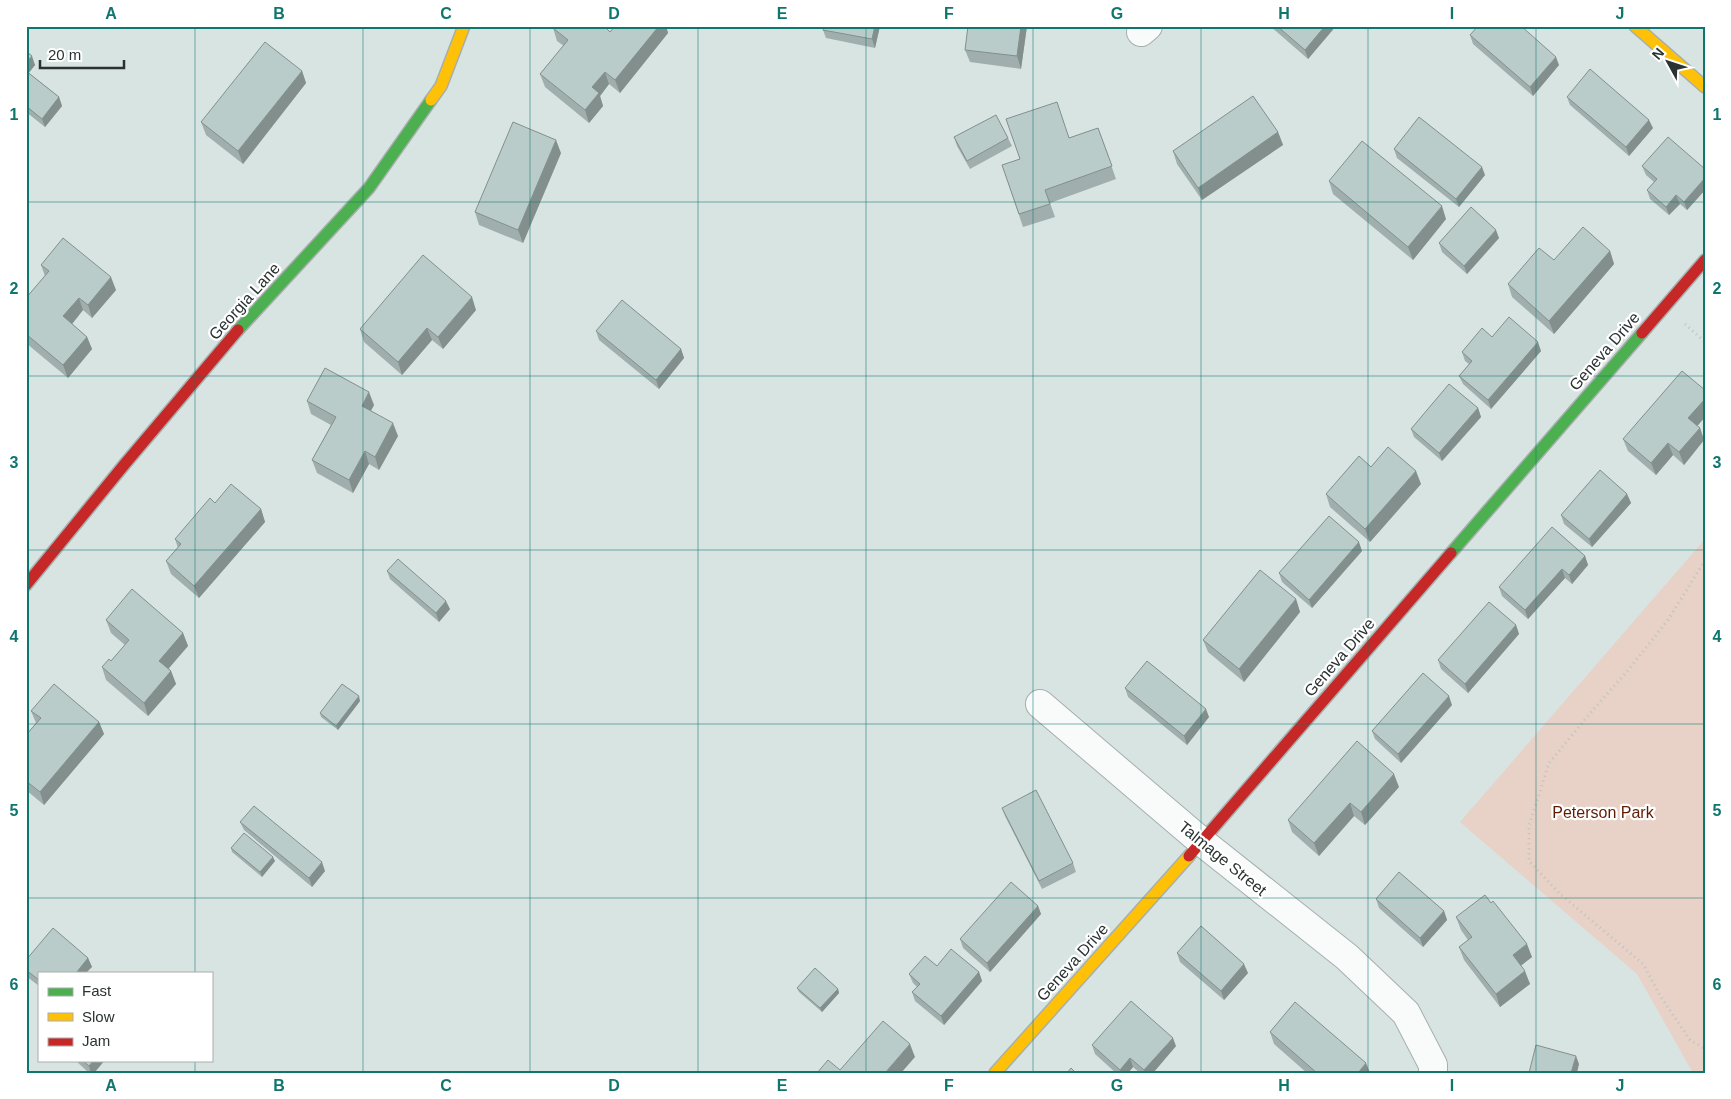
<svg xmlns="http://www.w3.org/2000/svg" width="1731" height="1099" font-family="Arial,sans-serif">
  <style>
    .green { fill: #e8d1c7 }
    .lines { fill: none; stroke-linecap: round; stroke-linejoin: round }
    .street-casing { stroke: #a6afad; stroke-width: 30 }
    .fast-casing { stroke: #a6afad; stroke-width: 14 }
    .slow-casing { stroke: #a6afad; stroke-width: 14 }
    .jam-casing { stroke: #a6afad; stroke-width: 14 }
    .path { stroke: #bec3c1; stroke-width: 3; stroke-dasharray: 1 4; stroke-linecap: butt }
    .street { stroke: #f9fbfb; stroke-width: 28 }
    .fast { stroke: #4caf50; stroke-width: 11 }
    .slow { stroke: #ffc107; stroke-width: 11 }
    .jam { stroke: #c62828; stroke-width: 11 }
    .wall { fill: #a0afad }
    .shaded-wall { fill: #828f8d }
    .building { fill: #baccc9; stroke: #828f8d }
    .grid { fill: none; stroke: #0f766e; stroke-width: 1; stroke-opacity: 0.55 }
    .labels { text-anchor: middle; stroke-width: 4.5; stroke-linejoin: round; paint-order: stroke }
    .street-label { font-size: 16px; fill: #2a3331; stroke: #fff }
    .park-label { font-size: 16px; fill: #5f1d04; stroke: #fff }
    .neatline { fill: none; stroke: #0f766e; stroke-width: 2 }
    .grid-label { font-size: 16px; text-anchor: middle; font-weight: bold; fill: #0f766e }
  </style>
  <rect width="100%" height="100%" fill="#d8e4e2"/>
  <polygon class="green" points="1705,539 1705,1073 1693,1073 1637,974 1460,822"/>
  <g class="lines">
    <g class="street-casing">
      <g id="street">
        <polyline points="1141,32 1148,26"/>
        <polyline points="1040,704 1202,842 1347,957 1406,1013 1433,1065 1433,1073"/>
      </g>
    </g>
    <g class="fast-casing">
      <g id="fast">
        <polyline points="238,330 369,188 431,100"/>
        <polyline points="1451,553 1642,333"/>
      </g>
    </g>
    <g class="slow-casing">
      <g id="slow">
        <polyline points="1635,26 1705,87"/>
        <polyline points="431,100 441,86 464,26"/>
        <polyline points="995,1073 1189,856"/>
      </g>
    </g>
    <g class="jam-casing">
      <g id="jam">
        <polyline points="1642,333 1705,260"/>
        <polyline points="26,585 124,465 238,330"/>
        <polyline points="1189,856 1451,553"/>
      </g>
    </g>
    <g class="path">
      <polyline points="1685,324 1705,342"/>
      <polyline points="1705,560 1668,620 1629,669 1587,717 1549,763 1529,826 1529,861 1560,894 1643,964 1661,997 1690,1040 1705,1049"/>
    </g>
    <use href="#street" class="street"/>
    <use href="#fast" class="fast"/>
    <use href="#slow" class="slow"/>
    <use href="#jam" class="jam"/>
  </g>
  <g class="wall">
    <polygon points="615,26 666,26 668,33 620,93 609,84 600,96 603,106 589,123 545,87 540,74 564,46 557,41 553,28 610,32"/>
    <polygon points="880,26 875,48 826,38 823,30"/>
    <polygon points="1027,26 1021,69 970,62 965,50"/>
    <polygon points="1270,26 1336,26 1308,59"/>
    <polygon points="1470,35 1559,65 1533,96 1473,44"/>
    <polygon points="26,51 35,65 29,73 59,97 62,106 45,127 26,112"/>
    <polygon points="302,71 306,83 243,164 206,135 201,122"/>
    <polygon points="1567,97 1653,128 1629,156 1570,105"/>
    <polygon points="1098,128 1116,179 1050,203 1055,217 1023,227 1002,165 1020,159 1069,138"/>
    <polygon points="1278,132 1283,145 1202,200 1177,164 1173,151"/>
    <polygon points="954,137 1008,138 1012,146 970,169 957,146"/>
    <polygon points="1394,149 1485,175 1459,207 1397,158"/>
    <polygon points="561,153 523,243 479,225 475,212"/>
    <polygon points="1642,166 1705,169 1705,190 1687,210 1680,204 1669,215 1650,199 1647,190 1654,182 1646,175"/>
    <polygon points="1329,181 1446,219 1413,260 1333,194"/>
    <polygon points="1499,238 1467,274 1442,252 1439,243"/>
    <polygon points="1610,251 1614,264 1554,334 1512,297 1508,284 1554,260"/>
    <polygon points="41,265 116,290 92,318 83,310 72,324 87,337 92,349 68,378 26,343 26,298 45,276"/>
    <polygon points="476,310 443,349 432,340 402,375 364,342 360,329"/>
    <polygon points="596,331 681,349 684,358 659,389 599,340"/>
    <polygon points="1492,337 1541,351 1491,409 1463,384 1459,376 1469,364 1465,361 1462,352"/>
    <polygon points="1705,390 1705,417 1697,426 1700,428 1704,440 1684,465 1673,455 1656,475 1628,451 1623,439"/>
    <polygon points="307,401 374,405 371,411 398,436 379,470 369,464 353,493 317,473 312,460 331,425 311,414"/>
    <polygon points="1478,408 1481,417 1442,461 1414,437 1411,429"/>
    <polygon points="1421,484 1370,542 1330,507 1326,494"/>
    <polygon points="1627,494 1631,503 1592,547 1564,524 1561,515"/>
    <polygon points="215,503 261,509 265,522 199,598 171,574 166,561 178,548 175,539"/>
    <polygon points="1362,551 1312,608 1282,582 1279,573"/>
    <polygon points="1585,556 1588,565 1572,584 1565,578 1528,619 1502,596 1499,587"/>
    <polygon points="387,571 450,609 439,622 390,579"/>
    <polygon points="1296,599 1300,612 1244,682 1208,652 1203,640"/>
    <polygon points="106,620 183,633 188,646 168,668 171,671 176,684 148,716 106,680 102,667 111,661 125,645 111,633"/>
    <polygon points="1516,625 1519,634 1468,693 1441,669 1438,660"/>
    <polygon points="1125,688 1209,717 1187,745 1128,697"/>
    <polygon points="360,701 338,730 321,717 320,713"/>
    <polygon points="1452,705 1401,763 1375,739 1372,731"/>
    <polygon points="31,711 99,722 104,734 44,805 26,790 26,735 36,723"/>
    <polygon points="1399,787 1365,825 1354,816 1319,856 1292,832 1288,820"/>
    <polygon points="1002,808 1073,863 1076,872 1042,889 1005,816"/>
    <polygon points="240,822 325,871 312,887 244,830"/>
    <polygon points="231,848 275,861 262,877 232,852"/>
    <polygon points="1376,899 1444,911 1447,920 1423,947 1379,908"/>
    <polygon points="1491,903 1532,957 1521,965 1530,984 1500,1007 1464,960 1459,947 1468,940 1461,930 1456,917"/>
    <polygon points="1038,906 1041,914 990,972 963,948 960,939"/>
    <polygon points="1177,953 1248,973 1224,1000 1180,962"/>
    <polygon points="88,958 92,967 39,973 39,986 26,976 26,960"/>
    <polygon points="937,966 979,972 982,981 944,1025 915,1001 912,992 917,987 913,983 909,974"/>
    <polygon points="797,988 838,989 839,993 822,1012 799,992"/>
    <polygon points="1270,1032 1370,1073 1307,1073 1274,1044"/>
    <polygon points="1092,1045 1176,1046 1153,1073 1140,1073 1133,1067 1128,1073 1116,1073 1095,1054"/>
    <polygon points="75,1060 105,1060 94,1073 89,1073"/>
  </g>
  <g class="shaded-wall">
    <polygon points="659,26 666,26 668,33 620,93 615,80"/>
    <polygon points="875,26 880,26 875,48 872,39"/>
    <polygon points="1021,26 1027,26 1021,69 1017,56"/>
    <polygon points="1325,26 1336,26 1308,59 1305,50"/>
    <polygon points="32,56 35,65 26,76 26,63"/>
    <polygon points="1556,57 1559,65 1533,96 1530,87"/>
    <polygon points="302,71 306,83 243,164 238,151"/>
    <polygon points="605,72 609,84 600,96 603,106 589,123 585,110 592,87"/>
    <polygon points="59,97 62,106 45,127 42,119"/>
    <polygon points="1649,120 1653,128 1629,156 1626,147"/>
    <polygon points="1278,132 1283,145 1202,200 1198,188"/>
    <polygon points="556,140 561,153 523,243 518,230"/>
    <polygon points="1482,167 1485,175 1459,207 1456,199"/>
    <polygon points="1705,178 1705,190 1687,210 1684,202"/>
    <polygon points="1676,195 1680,204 1669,215 1666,207"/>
    <polygon points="1442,206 1446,219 1413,260 1408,247"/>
    <polygon points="1496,230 1499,238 1467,274 1464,266"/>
    <polygon points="1610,251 1614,264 1554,334 1549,321"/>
    <polygon points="111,277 116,290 92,318 88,305"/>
    <polygon points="472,297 476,310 443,349 438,337"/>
    <polygon points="79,298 83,310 68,329 63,316"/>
    <polygon points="427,328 432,340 402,375 398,362"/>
    <polygon points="87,337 92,349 68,378 63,365"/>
    <polygon points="1538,342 1541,351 1491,409 1488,400"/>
    <polygon points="681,349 684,358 659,389 656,380"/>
    <polygon points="369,392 374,405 366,419 362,406"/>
    <polygon points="1705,399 1705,417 1693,431 1688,418"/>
    <polygon points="1478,408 1481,417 1442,461 1439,453"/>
    <polygon points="393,423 398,436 379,470 375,457"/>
    <polygon points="1700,428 1704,440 1684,465 1679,452"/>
    <polygon points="1668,443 1673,455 1656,475 1651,463"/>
    <polygon points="365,451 369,464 353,493 349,480"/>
    <polygon points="1416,471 1421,484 1370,542 1365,529"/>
    <polygon points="1627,494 1631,503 1592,547 1589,539"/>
    <polygon points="261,509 265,522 199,598 194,586"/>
    <polygon points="1359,542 1362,551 1312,608 1309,600"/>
    <polygon points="1585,556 1588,565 1572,584 1569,575"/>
    <polygon points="1562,569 1565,578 1528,619 1525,610"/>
    <polygon points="1296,599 1300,612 1244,682 1239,669"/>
    <polygon points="446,601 450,609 439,622 436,613"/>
    <polygon points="1516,625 1519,634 1468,693 1465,684"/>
    <polygon points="183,633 188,646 164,674 159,661"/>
    <polygon points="171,671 176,684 148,716 144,703"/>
    <polygon points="359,696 360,701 338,730 336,726"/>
    <polygon points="1449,696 1452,705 1401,763 1398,754"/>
    <polygon points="1206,709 1209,717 1187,745 1184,736"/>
    <polygon points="99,722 104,734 44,805 40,792"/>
    <polygon points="1394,774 1399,787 1365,825 1361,812"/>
    <polygon points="1350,803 1354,816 1319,856 1314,843"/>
    <polygon points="273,857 275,861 262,877 260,872"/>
    <polygon points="322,862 325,871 312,887 309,878"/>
    <polygon points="1038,906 1041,914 990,972 987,963"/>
    <polygon points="1444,911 1447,920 1423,947 1420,938"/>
    <polygon points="1527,944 1532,957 1518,968 1513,955"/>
    <polygon points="88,958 92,967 86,973 76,973"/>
    <polygon points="1244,964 1248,973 1224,1000 1221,991"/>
    <polygon points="1525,971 1530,984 1500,1007 1496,994"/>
    <polygon points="979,972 982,981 944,1025 941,1016"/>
    <polygon points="838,989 839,993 822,1012 820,1008"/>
    <polygon points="1173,1038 1176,1046 1153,1073 1145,1073 1144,1070"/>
    <polygon points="910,1044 915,1057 901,1073 885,1073"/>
    <polygon points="1576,1056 1579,1064 1577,1073 1571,1073"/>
    <polygon points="1130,1058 1133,1067 1128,1073 1121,1073 1120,1070"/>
    <polygon points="94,1060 105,1060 94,1073 91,1073 89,1066"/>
    <polygon points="1366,1063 1370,1073 1358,1073"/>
  </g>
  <g class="building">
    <polygon points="554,26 604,26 610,32 615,26 659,26 615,80 605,72 592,87 599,93 585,110 540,74 568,40 553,28"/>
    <polygon points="824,26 875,26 872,39 823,30"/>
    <polygon points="968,26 1021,26 1017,56 965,50"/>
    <polygon points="1277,26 1325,26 1305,50"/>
    <polygon points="1478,26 1521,26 1556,57 1530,87 1470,35"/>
    <polygon points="265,42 302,71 238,151 201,122"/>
    <polygon points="26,51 32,56 26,63"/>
    <polygon points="1590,69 1649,120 1626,147 1567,97"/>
    <polygon points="26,71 59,97 42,119 26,106"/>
    <polygon points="1253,96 1278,132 1198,188 1173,151"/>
    <polygon points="1057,102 1069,138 1098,128 1112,166 1045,190 1050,204 1019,214 1002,165 1020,159 1006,119"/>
    <polygon points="996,115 1008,138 967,161 954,137"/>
    <polygon points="1419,117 1482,167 1456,199 1394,149"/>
    <polygon points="513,122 556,140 518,230 475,212"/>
    <polygon points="1668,137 1705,169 1705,178 1684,202 1676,195 1666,207 1647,190 1657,179 1642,166"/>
    <polygon points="1362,141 1442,206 1408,247 1329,181"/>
    <polygon points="1471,207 1496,230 1464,266 1439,243"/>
    <polygon points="1583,227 1610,251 1549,321 1508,284 1539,248 1554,260"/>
    <polygon points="63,238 111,277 88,305 79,298 63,316 87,337 63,365 26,334 26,298 49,271 41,265"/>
    <polygon points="423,255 472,297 438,337 427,328 398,362 360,329"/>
    <polygon points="622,300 681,349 656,380 596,331"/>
    <polygon points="1509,317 1538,342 1488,400 1459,376 1472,361 1462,352 1482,328 1492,337"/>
    <polygon points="325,368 369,392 362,406 393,423 375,457 365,451 349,480 312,460 336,417 307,401"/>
    <polygon points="1682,371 1705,390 1705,399 1688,418 1700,428 1679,452 1668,443 1651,463 1623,439"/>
    <polygon points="1449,384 1478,408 1439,453 1411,429"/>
    <polygon points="1388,447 1416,471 1365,529 1326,494 1359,456 1371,467"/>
    <polygon points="1600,470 1627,494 1589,539 1561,515"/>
    <polygon points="231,484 261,509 194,586 166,561 181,544 175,539 210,498 215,503"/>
    <polygon points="1329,516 1359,542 1309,600 1279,573"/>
    <polygon points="1552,527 1585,556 1569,575 1562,569 1525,610 1499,587"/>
    <polygon points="398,559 446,601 436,613 387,571"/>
    <polygon points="1260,570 1296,599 1239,669 1203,640"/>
    <polygon points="132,589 183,633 159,661 171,671 144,703 102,667 109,659 111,661 129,640 106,620"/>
    <polygon points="1489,602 1516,625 1465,684 1438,660"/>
    <polygon points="1147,661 1206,709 1184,736 1125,688"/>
    <polygon points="1423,673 1449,696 1398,754 1372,731"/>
    <polygon points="54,684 99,722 40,792 26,781 26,735 41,718 31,711"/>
    <polygon points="342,684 359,696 336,726 320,713"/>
    <polygon points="1357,741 1394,774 1361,812 1350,803 1314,843 1288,820"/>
    <polygon points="1036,790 1073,863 1039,881 1002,808"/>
    <polygon points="254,806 322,862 309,878 240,822"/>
    <polygon points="244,833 273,857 260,872 231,848"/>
    <polygon points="1399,872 1444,911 1420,938 1376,899"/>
    <polygon points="1011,882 1038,906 987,963 960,939"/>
    <polygon points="1485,895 1491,903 1493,901 1527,944 1513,955 1525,971 1496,994 1459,947 1472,937 1456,917"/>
    <polygon points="1201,926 1244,964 1221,991 1177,953"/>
    <polygon points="53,928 88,958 76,973 39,973 39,980 26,970 26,960"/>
    <polygon points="951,949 979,972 941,1016 912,992 920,984 909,974 925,956 937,966"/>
    <polygon points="815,968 838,989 820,1008 797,988"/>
    <polygon points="1131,1001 1173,1038 1144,1070 1130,1058 1120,1070 1092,1045"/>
    <polygon points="1295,1002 1366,1063 1358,1073 1317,1073 1270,1032"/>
    <polygon points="883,1021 910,1044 885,1073 817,1073 828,1060 840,1070"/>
    <polygon points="1536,1045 1576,1056 1571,1073 1529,1073"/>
    <polygon points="82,1060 94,1060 89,1066"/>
    <polygon points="1071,1068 1076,1073 1067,1073"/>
  </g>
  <path class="grid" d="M195 26V973M363 26V1073M530 26V1073M698 26V1073M866 26V1073M1033 26V1073M1201 26V1073M1368 26V1073M1536 26V1073M26 202H1705M26 376H1705M26 550H1705M26 724H1705M26 898H1705M195 1060V1073"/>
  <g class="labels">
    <g class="street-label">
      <text transform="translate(244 301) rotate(-48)" y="6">Georgia Lane</text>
      <text transform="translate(1604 351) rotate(-49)" y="6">Geneva Drive</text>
      <text transform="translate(1339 657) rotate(-49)" y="6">Geneva Drive</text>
      <text transform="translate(1223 858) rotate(39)" y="6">Talmage Street</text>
      <text transform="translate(1072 962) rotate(-48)" y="6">Geneva Drive</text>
    </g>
    <g class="park-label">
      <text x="1603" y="818">Peterson Park</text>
    </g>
  </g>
  <rect width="1731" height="1099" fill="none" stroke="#ffffff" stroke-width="55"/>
  <rect x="38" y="972" width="175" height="90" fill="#ffffff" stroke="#aaadad"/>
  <rect x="48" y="988" width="25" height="8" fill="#4caf50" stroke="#aaadad"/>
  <text x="82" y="996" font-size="15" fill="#2a3331">Fast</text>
  <rect x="48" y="1013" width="25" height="8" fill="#ffc107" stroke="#aaadad"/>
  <text x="82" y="1022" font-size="15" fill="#2a3331">Slow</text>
  <rect x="48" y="1038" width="25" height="8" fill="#c62828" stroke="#aaadad"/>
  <text x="82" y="1046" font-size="15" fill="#2a3331">Jam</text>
  <g transform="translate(1668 62) rotate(310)" stroke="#ffffff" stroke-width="4" paint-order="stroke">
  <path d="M0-4L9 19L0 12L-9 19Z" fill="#2a3331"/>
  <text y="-8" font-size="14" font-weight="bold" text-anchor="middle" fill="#2a3331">N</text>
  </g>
  <path d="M40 60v8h84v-8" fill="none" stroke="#2a3331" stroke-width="2.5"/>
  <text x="48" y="60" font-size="15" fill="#2a3331" stroke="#ffffff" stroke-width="4" paint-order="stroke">20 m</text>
  <rect x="28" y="28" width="1676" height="1044" class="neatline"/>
  <g class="grid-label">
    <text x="111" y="19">A</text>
    <text x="279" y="19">B</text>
    <text x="446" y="19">C</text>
    <text x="614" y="19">D</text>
    <text x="782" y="19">E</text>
    <text x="949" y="19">F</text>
    <text x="1117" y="19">G</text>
    <text x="1284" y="19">H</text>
    <text x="1452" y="19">I</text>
    <text x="1620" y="19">J</text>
    <text x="14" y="120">1</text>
    <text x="1717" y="120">1</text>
    <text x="14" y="294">2</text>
    <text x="1717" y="294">2</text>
    <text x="14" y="468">3</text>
    <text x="1717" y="468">3</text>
    <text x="14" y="642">4</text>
    <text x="1717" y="642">4</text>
    <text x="14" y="816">5</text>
    <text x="1717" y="816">5</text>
    <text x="14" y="990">6</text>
    <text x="1717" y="990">6</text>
    <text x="111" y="1091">A</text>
    <text x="279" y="1091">B</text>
    <text x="446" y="1091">C</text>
    <text x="614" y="1091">D</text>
    <text x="782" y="1091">E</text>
    <text x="949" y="1091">F</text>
    <text x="1117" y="1091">G</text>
    <text x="1284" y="1091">H</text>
    <text x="1452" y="1091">I</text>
    <text x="1620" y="1091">J</text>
  </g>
</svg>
